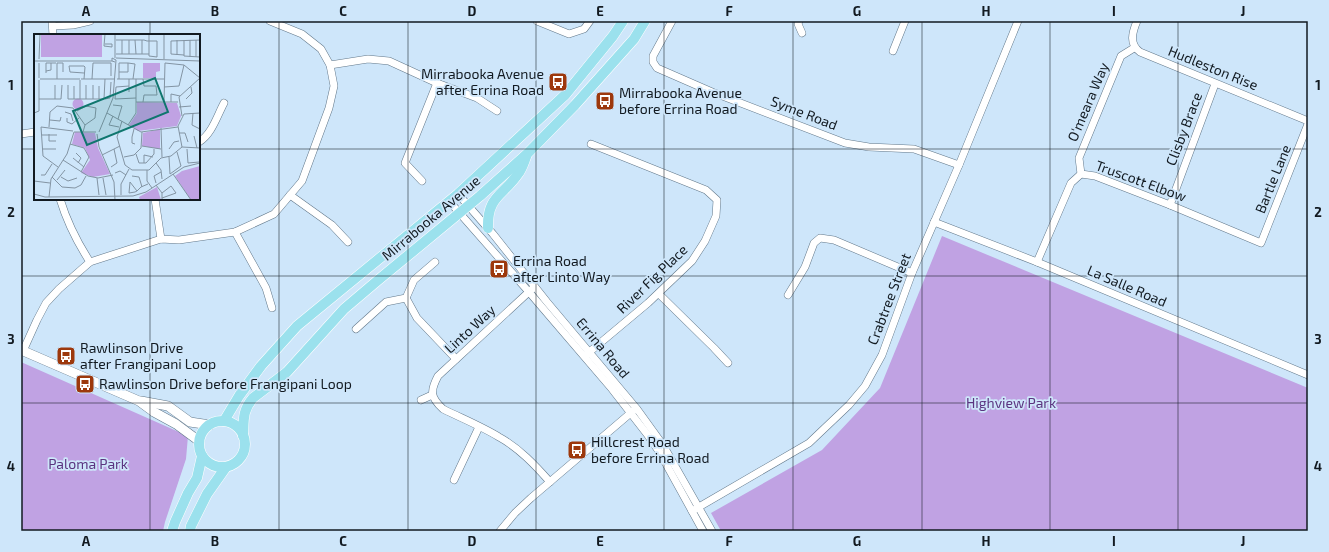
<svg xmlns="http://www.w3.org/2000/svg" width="1329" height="552" font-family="'Exo 2',sans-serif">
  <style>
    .green { fill: #c0a2e3 }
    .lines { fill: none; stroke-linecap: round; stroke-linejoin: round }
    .street-casing { stroke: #62788a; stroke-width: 8 }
    .secondary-casing { stroke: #62788a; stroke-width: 10 }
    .primary-casing { stroke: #fff; stroke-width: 11 }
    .street { stroke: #fff; stroke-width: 7 }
    .secondary { stroke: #fff; stroke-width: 9 }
    .primary { stroke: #9be1ed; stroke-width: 10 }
    .grid { fill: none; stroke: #121a21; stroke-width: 1; stroke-opacity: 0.55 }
    .labels { text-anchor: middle; stroke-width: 3.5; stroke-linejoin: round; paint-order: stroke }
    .street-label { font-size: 14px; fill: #121a21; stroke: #cee6fa }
    .poi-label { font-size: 14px; fill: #121a21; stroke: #cee6fa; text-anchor: start }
    .park-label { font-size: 14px; fill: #5b3480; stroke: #cee6fa }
    .inset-road { fill: none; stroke: #8394a3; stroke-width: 1 }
    .view { fill: #0f766e; fill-opacity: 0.15; stroke: #0f766e; stroke-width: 2 }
    .inset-edge { fill: none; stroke: #121a21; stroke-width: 2 }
    .neatline { fill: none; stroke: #121a21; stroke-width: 1.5 }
    .grid-label { font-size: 13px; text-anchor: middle; font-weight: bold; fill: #121a21 }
  </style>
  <rect width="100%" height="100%" fill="#cee6fa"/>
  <g class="green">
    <polygon points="942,236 1308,388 1308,531 721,531 711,513 822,450 880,388"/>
    <polygon points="21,362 188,436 186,459 165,522 163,531 21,531"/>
  </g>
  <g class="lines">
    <g class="street-casing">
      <g id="street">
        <polyline points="52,21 53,35"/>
        <polyline points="537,21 569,34 584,29 590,21"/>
        <polyline points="672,21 653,56 653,62 657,68 712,92 845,143 869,147 914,149 959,165"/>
        <polyline points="799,21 798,24 802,33"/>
        <path d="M1137 21C1132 33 1129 44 1140 52L1308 121"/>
        <polyline points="54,26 73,25 90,21"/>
        <polyline points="893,51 905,21"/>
        <polyline points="330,65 368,59 389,61 437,83 477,98 497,111"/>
        <polyline points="21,134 35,132"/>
        <path d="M199 142C212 134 217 116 224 103"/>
        <polyline points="1081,174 1079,158 1121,56 1134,48"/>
        <polyline points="422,181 405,163 437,83"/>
        <polyline points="458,194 493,234 547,302 637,409 663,445 712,531"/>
        <polyline points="290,195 332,225 348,242"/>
        <path d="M60 199C67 222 77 242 90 262"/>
        <polyline points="155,199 161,239"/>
        <polyline points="449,201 529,292 612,389 647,434 660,453 703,531"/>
        <polyline points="1170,205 1215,84"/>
        <polyline points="934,222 1037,262 1308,375"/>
        <polyline points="235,232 266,288 272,308"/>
        <polyline points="1037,262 1071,183 1081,174 1095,176 1170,205 1261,243 1308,124"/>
        <path d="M532 289 438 376C430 391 430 397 443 409 461 418 481 426 499 437 519 448 535 465 550 482"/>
        <polyline points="659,294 714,348 728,363"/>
        <polyline points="788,295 805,267 814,243 820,238 834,240 912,273"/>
        <polyline points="406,298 417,318 456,359"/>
        <polyline points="356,329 386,302 406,298 414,280 435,262"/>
        <polyline points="23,351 37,320 46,303 59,289 90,262 161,239 179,240 235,232 274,214 302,181 329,108 334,86 330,65 321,49 302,34 270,21"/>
        <polyline points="587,354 648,303 692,261 705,241 716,216 717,200 706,190 591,144"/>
        <polyline points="421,400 432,395"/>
        <polyline points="454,480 479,427"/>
        <polyline points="692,511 809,443 849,405 865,386 882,355 912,273 959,165 1018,21"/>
        <polyline points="500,531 515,513 531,498 633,411"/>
      </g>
    </g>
    <g class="secondary-casing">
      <g id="secondary">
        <polyline points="21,350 139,401 154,412 176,424 199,441"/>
        <polyline points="141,401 168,406 190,422 210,425"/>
      </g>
    </g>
    <g class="primary-casing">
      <g id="primary">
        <path d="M488 228C487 196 503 196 518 174 522 169 524 162 526 157"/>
        <polyline points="224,421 239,396 261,366 297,326 458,194 565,95 613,36 623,21"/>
        <circle cx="222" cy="444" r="23"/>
        <path d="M243 436C244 420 242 411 253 398L287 372 344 309 377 281 480 196 528 153 575 105 634 39 645 21"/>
        <polyline points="172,531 175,522 188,493 197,478 202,456"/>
        <polyline points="190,531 191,526 207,494 226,467"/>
      </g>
    </g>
    <use href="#street" class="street"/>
    <use href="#secondary" class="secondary"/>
    <use href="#primary" class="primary"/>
  </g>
  <path class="grid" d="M150 21V35M279 21V531M408 21V531M536 21V531M664 21V531M793 21V531M922 21V531M1050 21V531M1178 21V531M21 149H35M199 149H1308M150 199V531M21 276H1308M21 403H1308"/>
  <defs>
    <g id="bus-square" transform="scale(1)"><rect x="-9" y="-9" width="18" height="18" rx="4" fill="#9d380c" stroke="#cee6fa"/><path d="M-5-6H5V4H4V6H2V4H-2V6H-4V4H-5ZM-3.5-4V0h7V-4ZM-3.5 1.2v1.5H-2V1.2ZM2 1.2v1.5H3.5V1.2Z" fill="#fff"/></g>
  </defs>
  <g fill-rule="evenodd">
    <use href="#bus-square" x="558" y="82"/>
    <use href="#bus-square" x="605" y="101"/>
    <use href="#bus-square" x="499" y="269"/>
    <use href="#bus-square" x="66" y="356"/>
    <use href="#bus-square" x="85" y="384"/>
    <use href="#bus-square" x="577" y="450"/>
  </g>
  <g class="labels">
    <g class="street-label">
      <text transform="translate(1213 68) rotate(22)" y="5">Hudleston Rise</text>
      <text transform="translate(1088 102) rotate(-67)" y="5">O'meara Way</text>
      <text transform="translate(804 113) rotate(21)" y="5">Syme Road</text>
      <text transform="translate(1184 129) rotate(-69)" y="5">Clisby Brace</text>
      <text transform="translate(1273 179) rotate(-68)" y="5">Bartle Lane</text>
      <text transform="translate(1141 181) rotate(20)" y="5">Truscott Elbow</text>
      <text transform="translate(431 218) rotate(-40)" y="5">Mirrabooka Avenue</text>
      <text transform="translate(652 279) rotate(-44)" y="5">River Fig Place</text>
      <text transform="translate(1127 286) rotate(23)" y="5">La Salle Road</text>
      <text transform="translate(889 299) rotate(-69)" y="5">Crabtree Street</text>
      <text transform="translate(470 329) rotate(-43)" y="5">Linto Way</text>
      <text transform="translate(603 348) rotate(50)" y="5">Errina Road</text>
    </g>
    <g class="poi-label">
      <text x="544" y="79" text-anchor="end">Mirrabooka Avenue<tspan x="544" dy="16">after Errina Road</tspan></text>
      <text x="619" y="98">Mirrabooka Avenue<tspan x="619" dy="16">before Errina Road</tspan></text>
      <text x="513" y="266">Errina Road<tspan x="513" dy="16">after Linto Way</tspan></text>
      <text x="80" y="353">Rawlinson Drive<tspan x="80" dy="16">after Frangipani Loop</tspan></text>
      <text x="99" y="389">Rawlinson Drive before Frangipani Loop</text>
      <text x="591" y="447">Hillcrest Road<tspan x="591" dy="16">before Errina Road</tspan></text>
    </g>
    <g class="park-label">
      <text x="1011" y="408">Highview Park</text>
      <text x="88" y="469">Paloma Park</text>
    </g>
  </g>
  <g transform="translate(34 34)">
    <rect width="166" height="166" fill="#cee6fa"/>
    <path d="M7 1H68V23H7ZM109 29H126V37L122 38V44H109ZM38.5 70a5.5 5.5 0 1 1 11 0a5.5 5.5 0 1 1-11 0ZM103 68 143 69 147 82 143 92 104 97 95 91 103 79ZM126 95V115L108 112 109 99ZM41 98 61 99 64 114 76 140 59 143 47 139 56 126 51 114 38 110ZM166 132V166H157L141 142 148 137ZM123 153 127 166H106L105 163Z" fill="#c0a2e3"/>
    <path class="inset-road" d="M81 0V24M82 6H110L113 7H123V23L115 22V0M101 6 102 20M108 6V20M143 6V21M150 6V22L166 23M156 6V23M162 6V23M71 10H78V13L70 12 71 0M82 20H115M88 20V6M95 20V6M150 21 137 20V7L166 6M82 24 166 27M5 25 6 0M130 25V1M0 27H78M94 29 101 30 99 45M12 37 17 36V29M85 38H94V29H85V45M12 39V29H22M5 44V29M6 45H46M23 45V29H29V38M47 45H80M50 45 51 33 50 32H35L36 38 50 39M58 45 59 29H77V42M83 45H130M21 51V65M34 51V65H70L71 45M52 51V65M59 51V65M65 52V65M95 52 82 53 81 65 102 64M130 53 145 52 150 31M95 58V45M5 65H27L28 51M40 65V52M46 65V46M71 65 76 64 77 48M152 65 158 59 157 53M102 68H144M109 68 110 61H123L122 52H110L109 45M130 68 131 29 150 31 166 44M137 68V60L146 62M79 71 88 72 84 85M145 73 157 72M43 77 52 72 62 74 61 84 51 91 49 98M31 78 37 80 39 87M0 79 5 77V46M73 79 107 98 144 93M159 79 158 91 166 95M166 79 150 80 144 92 148 113 166 114M79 82 75 91 85 93M148 82 145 63 166 44M33 84V88L38 90 45 84M16 86 26 87 27 83M88 87 83 103 91 131 98 136H115L127 124 137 122 148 113M94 91 102 79V45M7 93 9 122 24 133M7 93 39 97M15 93 16 78 23 72 39 74 51 91M127 94 128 123M100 95 98 103V109L101 110M40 98H62M65 98 79 64 82 26 78 24V27L81 28M145 99H151L154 108M15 100V107H22M63 100 65 113 80 148 81 166M8 101H23M160 102 163 114M36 110 50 114 55 123 47 138M108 112 127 115M8 115H22M135 115 140 108 145 107M153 115 154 129 165 128M42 119 47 124 44 129M102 120 105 129H112L120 120V115M68 121 86 112M90 123 100 121 107 114 108 98M135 123 136 140 147 132 143 118M39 124 50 133M29 126 54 142 64 144 79 141M110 129V121L119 123M122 129 127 136 128 145M77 133 83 129 80 115M113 136V147L118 154M81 139 86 137 92 141M139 140 157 166M7 141H11L18 130M98 142 105 143 108 153M18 143 28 153 41 154 47 151 52 142M27 143 34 147 43 144M63 144 65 161M69 144 72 161M23 146 31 136M0 147 16 149M122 149 120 142 127 138M122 151 128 159V166M103 157 96 148 95 159 101 158 103 157 107 153 114 150M128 159 137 152 142 159 128 164M0 160 11 163 99 162 112 158 150 133 166 129M87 161V150L95 135M15 163 17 145 33 120 40 98"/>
    <path class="view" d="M121 44 134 78 53 111 39 77Z"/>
    <rect width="166" height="166" class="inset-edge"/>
  </g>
  <rect width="1329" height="552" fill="none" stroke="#cee6fa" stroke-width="44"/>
  <rect x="22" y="22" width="1285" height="508" class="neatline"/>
  <g class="grid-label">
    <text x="86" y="16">A</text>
    <text x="215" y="16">B</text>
    <text x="343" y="16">C</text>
    <text x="472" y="16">D</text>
    <text x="600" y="16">E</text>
    <text x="729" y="16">F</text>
    <text x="857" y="16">G</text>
    <text x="986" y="16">H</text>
    <text x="1114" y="16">I</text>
    <text x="1243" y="16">J</text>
    <text x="11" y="90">1</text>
    <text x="1318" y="90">1</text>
    <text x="11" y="217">2</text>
    <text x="1318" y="217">2</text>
    <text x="11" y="344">3</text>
    <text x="1318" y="344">3</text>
    <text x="11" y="471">4</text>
    <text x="1318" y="471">4</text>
    <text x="86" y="546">A</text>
    <text x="215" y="546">B</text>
    <text x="343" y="546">C</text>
    <text x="472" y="546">D</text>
    <text x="600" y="546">E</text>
    <text x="729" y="546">F</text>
    <text x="857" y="546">G</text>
    <text x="986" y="546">H</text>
    <text x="1114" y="546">I</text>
    <text x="1243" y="546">J</text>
  </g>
</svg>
